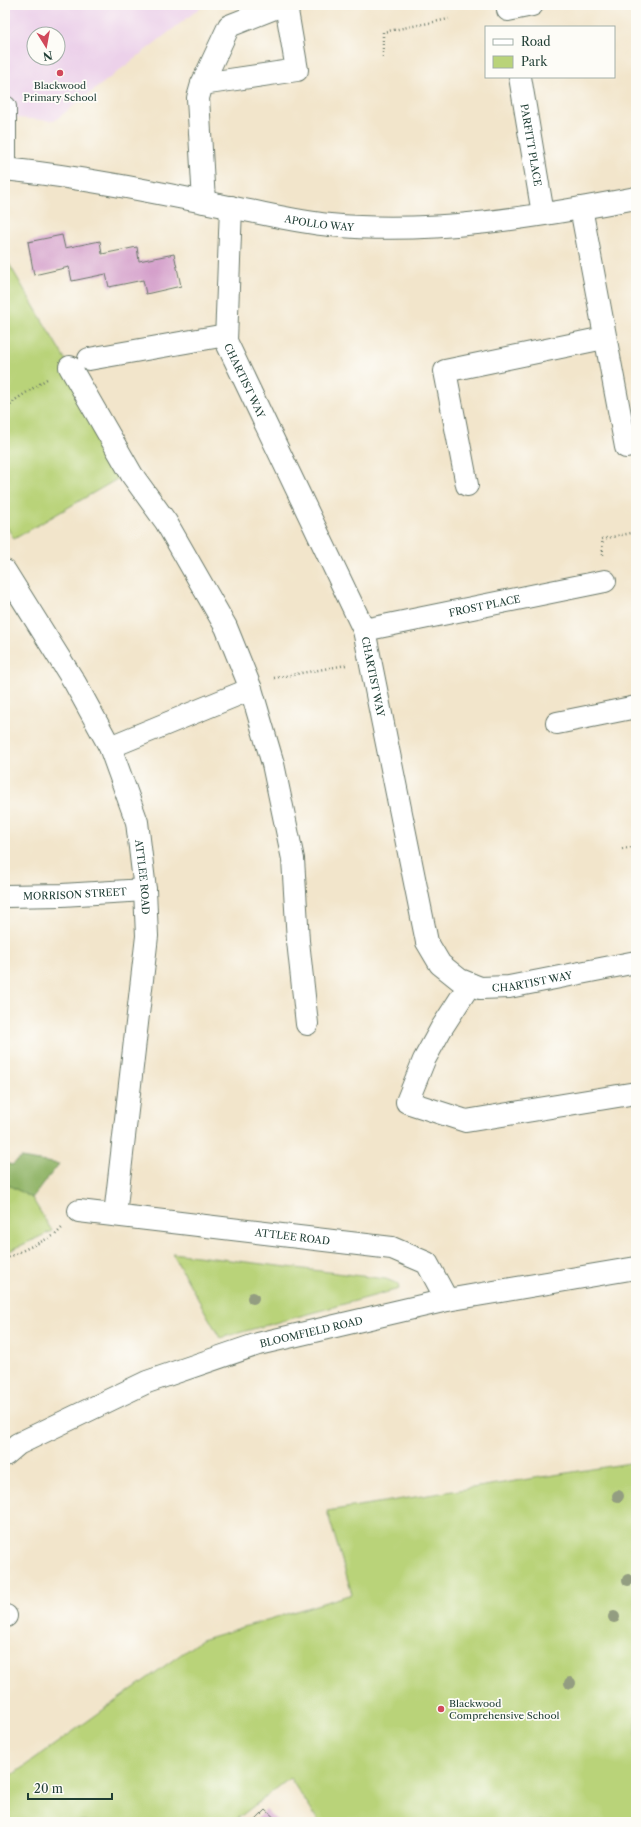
<svg xmlns="http://www.w3.org/2000/svg" width="641" height="1827" font-family="'Libre Caslon Text',serif">
  <style>
    .built { fill: #ecd1ea; fill-rule: evenodd }
    .green { fill: #b9d379; stroke: #6c8856 }
    .forest { fill: #92b569; stroke: #58794e }
    .building { fill: #d49fca }
    .lines { fill: none; stroke-linecap: round; stroke-linejoin: round }
    .minor-casing { stroke: #697869; stroke-width: 24 }
    .path { stroke: #697869; stroke-width: 2.5; stroke-dasharray: 1 3; stroke-linecap: butt }
    .minor { stroke: #fff; stroke-width: 22 }
    .tree { fill: #939d81 }
    .poi-dot { fill: #d1495b; stroke: #fdfcf7; stroke-width: 1.5 }
    .labels { text-anchor: middle; stroke-width: 3.5; stroke-linejoin: round; paint-order: stroke }
    .poi-label { font-size: 10px; fill: #1f3d34; stroke: #fdfcf7 }
    .street-label { font-size: 10px; fill: #1f3d34; stroke: #fdfcf7 }
  </style>
  <rect width="100%" height="100%" fill="#fdfcf7"/>
  <filter id="ink" filterUnits="userSpaceOnUse"><feTurbulence type="fractalNoise" baseFrequency=".025" numOctaves="2"/><feDisplacementMap in="SourceGraphic" scale="8" xChannelSelector="R" yChannelSelector="G"/><feConvolveMatrix kernelMatrix="1 2 1 2 8 2 1 2 1" color-interpolation-filters="sRGB"/></filter>
  <filter id="wash" filterUnits="userSpaceOnUse"><feTurbulence type="fractalNoise" baseFrequency=".012" numOctaves="4" result="noise"/><feDisplacementMap in="SourceGraphic" scale="16" xChannelSelector="R" yChannelSelector="G"/><feGaussianBlur stdDeviation="0.9" result="paint"/><feColorMatrix in="noise" values="0 0 0 0 0 0 0 0 0 0 0 0 0 0 0 0 0 1.4 0 .05"/><feComposite in="paint" operator="in"/></filter>
  <g filter="url(#wash)">
    <rect width="100%" height="100%" fill="#f2e5cb"/>
    <path class="built" d="M5 5H204L54 121 5 117ZM34 34H58V58H34Z"/>
    <g class="green">
      <polygon points="5,257 131,471 14,539 5,524"/>
      <polygon points="5,1183 32,1198 52,1231 5,1253"/>
      <polygon points="172,1253 386,1279 398,1284 399,1289 220,1338"/>
      <polygon points="636,1462 636,1822 319,1822 290,1778 233,1822 5,1822 5,1780 201,1640 352,1594 327,1511"/>
    </g>
    <polygon class="forest" points="21,1158 59,1164 32,1198 5,1183 5,1163 12,1165"/>
    <g id="blocks">
      <g class="building">
        <polygon points="62,235 65,248 100,241 102,254 137,247 139,261 174,254 181,286 146,294 143,280 109,287 106,274 72,281 69,267 34,275 28,242"/>
        <polygon points="266,1810 279,1822 254,1822"/>
      </g>
    </g>
  </g>
  <g filter="url(#ink)">
    <use href="#blocks" fill-opacity="0" stroke="#697869" stroke-width="1"/>
    <g class="lines">
      <g class="minor-casing">
        <g id="minor">
          <polyline points="508,10 532,5"/>
          <path id="s1" d="M520 77 543 214"/>
          <polyline points="202,84 297,70 286,5"/>
          <polyline points="5,107 5,169"/>
          <path id="s2" d="M5 169C81 177 155 192 229 207 263 213 296 222 330 225 433 235 536 217 636 198"/>
          <polyline points="204,202 198,98 202,84 229,26 282,5"/>
          <path id="s3" d="M231 207 226 341 364 630 427 942 440 964 460 980 480 988 509 987 636 962"/>
          <polyline points="581,208 626,447 636,445"/>
          <polyline points="89,359 226,335"/>
          <polyline points="70,367 132,475 166,522 226,627 251,689"/>
          <polyline points="467,485 445,371 604,338"/>
          <path id="s4" d="M5 571 75 683 110 747 137 822 145 890 147 936 115 1215"/>
          <path id="s5" d="M364 630 605 581"/>
          <polyline points="557,723 636,707"/>
          <polyline points="110,747 251,689 273,764 293,859 298,941 307,1024"/>
          <path id="s6" d="M5 896 62 895 145 890"/>
          <polyline points="470,984 441,1029 424,1060 407,1102 466,1121 636,1093"/>
          <path id="s7" d="M79 1211 392 1248 427 1263 447 1300"/>
          <path id="s8" d="M5 1455 18 1444 147 1382 258 1344 447 1300 636 1268"/>
          <polyline points="5,1616 6,1616"/>
        </g>
      </g>
      <g class="path">
        <polyline points="383,57 383,32 449,19"/>
        <polyline points="5,411 15,400 47,379"/>
        <polyline points="603,555 602,539 636,532"/>
        <polyline points="274,678 346,665"/>
        <polyline points="622,849 636,846"/>
        <polyline points="5,1259 55,1235 62,1228"/>
      </g>
      <use href="#minor" class="minor"/>
    </g>
    <g class="tree">
      <circle cx="253" cy="1298" r="6"/>
      <circle cx="618" cy="1496" r="6"/>
      <circle cx="628" cy="1580" r="6"/>
      <circle cx="614" cy="1617" r="6"/>
      <circle cx="570" cy="1683" r="6"/>
    </g>
  </g>
  <g class="poi-dot">
    <circle cx="60" cy="73" r="4"/>
    <circle cx="441" cy="1709" r="4"/>
  </g>
  <g class="labels">
    <g class="poi-label">
      <text x="60" y="89">Blackwood<tspan x="60" dy="12">Primary School</tspan></text>
      <text x="449" y="1707" text-anchor="start">Blackwood<tspan x="449" dy="12">Comprehensive School</tspan></text>
    </g>
    <g class="street-label">
      <text dy="4" stroke="none"><textPath href="#s1" startOffset="69">PARFITT PLACE</textPath></text>
      <text dy="4" stroke="none"><textPath href="#s2" startOffset="319">APOLLO WAY</textPath></text>
      <text dy="4" stroke="none"><textPath href="#s3" startOffset="178">CHARTIST WAY</textPath></text>
      <text dy="4" stroke="none"><textPath href="#s5" startOffset="123">FROST PLACE</textPath></text>
      <text dy="4" stroke="none"><textPath href="#s3" startOffset="502">CHARTIST WAY</textPath></text>
      <text dy="4" stroke="none"><textPath href="#s4" startOffset="340">ATTLEE ROAD</textPath></text>
      <text dy="4" stroke="none"><textPath href="#s6" startOffset="70">MORRISON STREET</textPath></text>
      <text dy="4" stroke="none"><textPath href="#s3" startOffset="898">CHARTIST WAY</textPath></text>
      <text dy="4" stroke="none"><textPath href="#s7" startOffset="215">ATTLEE ROAD</textPath></text>
      <text dy="4" stroke="none"><textPath href="#s8" startOffset="332">BLOOMFIELD ROAD</textPath></text>
    </g>
  </g>
  <rect width="641" height="1827" fill="none" stroke="#fdfcf7" stroke-width="20"/>
  <rect x="485" y="26" width="130" height="52" fill="#fdfcf7" stroke="#a4b0a9"/>
  <rect x="493" y="39" width="20" height="6" fill="#ffffff" stroke="#a4b0a9"/>
  <text x="521" y="46" font-size="12" fill="#1f3d34">Road</text>
  <rect x="493" y="56" width="20" height="12" fill="#b9d379" stroke="#a4b0a9"/>
  <text x="521" y="66" font-size="12" fill="#1f3d34">Park</text>
  <g transform="translate(46 46) rotate(169)"><circle r="19" fill="#fdfcf7" stroke="#a4b0a9"/>
  <path d="M0-3L7 15L0 10L-7 15Z" fill="#d1495b"/>
  <text y="-6" font-size="11" font-weight="bold" text-anchor="middle" fill="#1f3d34">N</text>
  </g>
  <path d="M28 1793v6h84v-6" fill="none" stroke="#1f3d34" stroke-width="2"/>
  <text x="34" y="1793" font-size="12" fill="#1f3d34" stroke="#fdfcf7" stroke-width="3" paint-order="stroke">20 m</text>
</svg>
